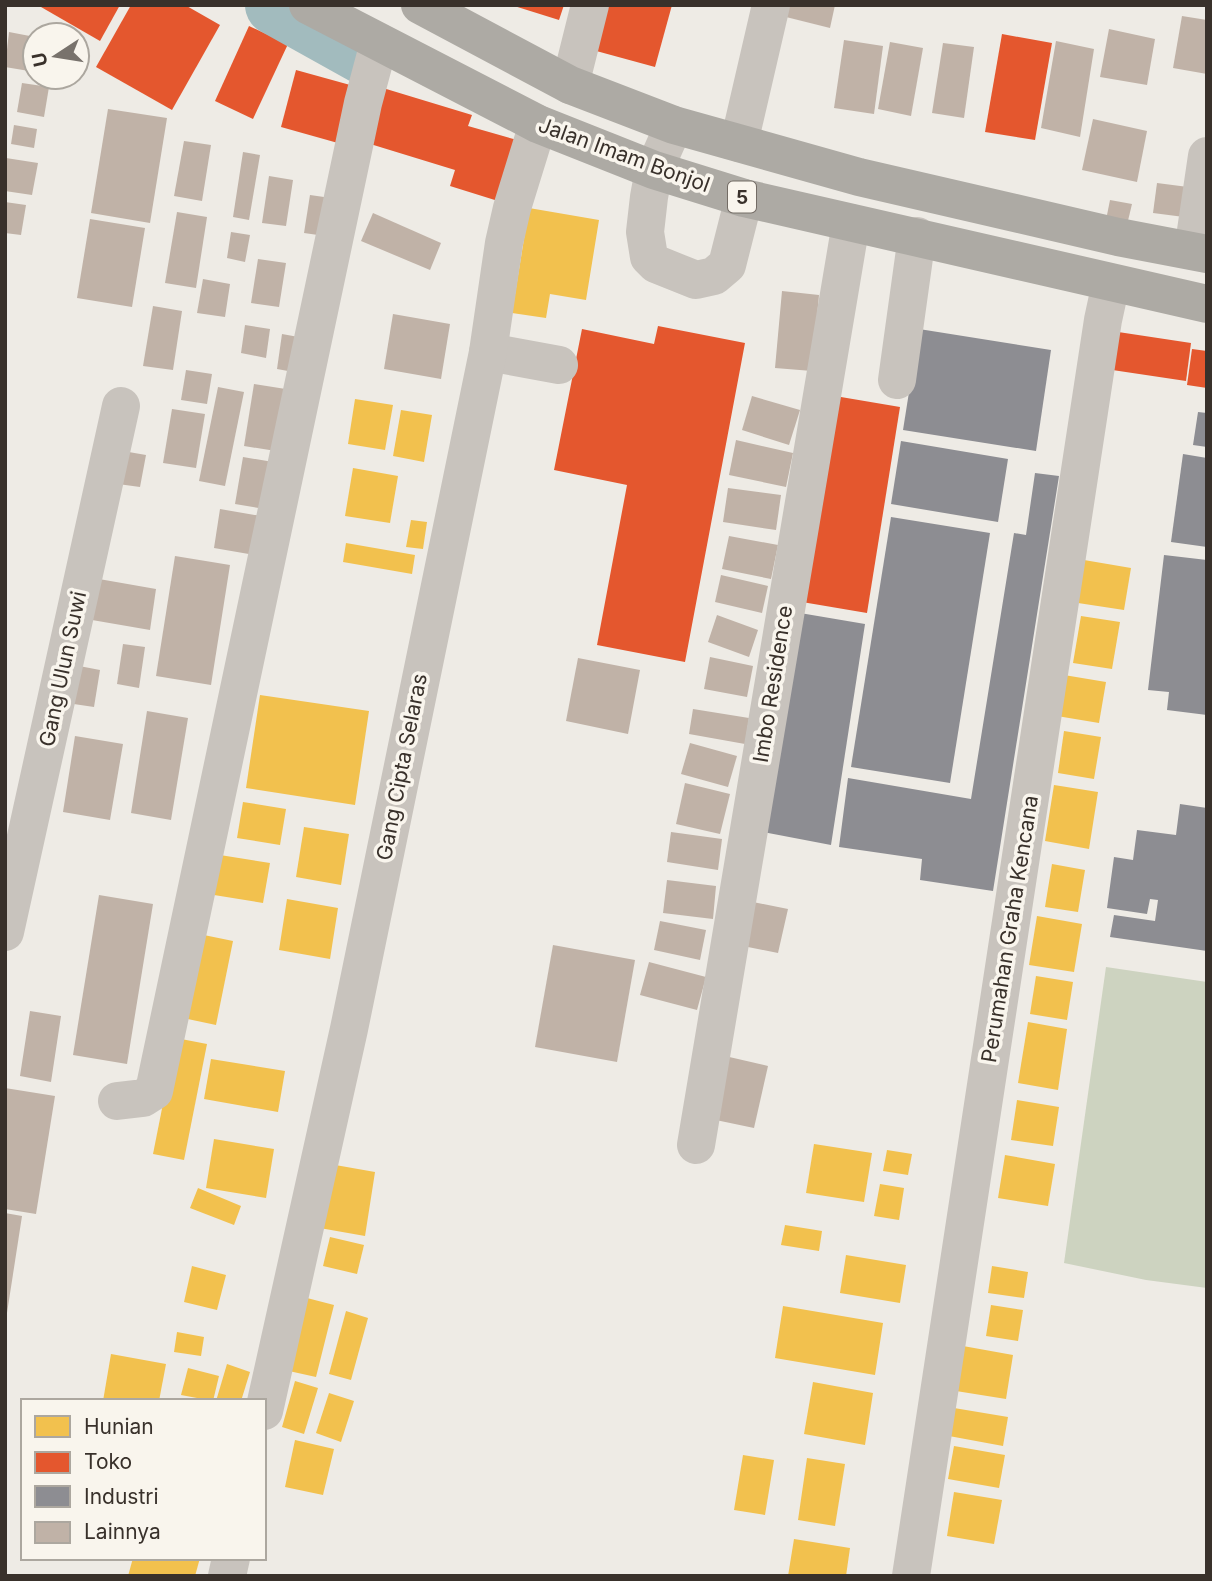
<svg xmlns="http://www.w3.org/2000/svg" width="1212" height="1581" font-family="Inter,sans-serif">
  <style>
    .green { fill: #cdd3c0 }
    .homes { fill: #f2c14e }
    .shops { fill: #e4572e }
    .industry { fill: #8d8d92 }
    .lines { fill: none; stroke-linecap: round; stroke-linejoin: round }
    .river { stroke: #a2bbbe; stroke-width: 60 }
    .building { fill: #c0b2a7 }
    .minor { stroke: #c8c3bd; stroke-width: 38 }
    .highway { stroke: #adaaa4; stroke-width: 38 }
    .labels { text-anchor: middle; stroke-width: 7; stroke-linejoin: round; paint-order: stroke }
    .shield { fill: #f9f5ed; stroke: #736c65; stroke-width: 2 }
    .shield-label { font-size: 19px; font-weight: bold; fill: #39312b }
    .street-label { font-size: 21px; fill: #39312b; stroke: #f9f5ed }
  </style>
  <rect width="100%" height="100%" fill="#eeebe5"/>
  <polygon class="green" points="1106,967 1207,982 1207,1288 1146,1280 1064,1263"/>
  <g class="homes">
    <polygon points="529,208 599,220 586,300 550,294 546,318 512,313"/>
    <polygon points="355,399 393,405 385,450 348,444"/>
    <polygon points="401,410 432,415 424,462 393,456"/>
    <polygon points="353,468 398,476 390,523 345,516"/>
    <polygon points="411,520 427,522 423,549 406,547"/>
    <polygon points="346,543 415,555 412,574 343,562"/>
    <polygon points="1084,560 1131,568 1124,610 1078,603"/>
    <polygon points="1081,616 1120,622 1112,669 1073,663"/>
    <polygon points="1064,675 1106,682 1099,723 1057,716"/>
    <polygon points="260,695 369,711 355,805 246,788"/>
    <polygon points="1064,731 1101,737 1094,779 1058,773"/>
    <polygon points="1054,785 1098,792 1089,849 1045,841"/>
    <polygon points="243,802 286,809 280,845 237,838"/>
    <polygon points="304,827 349,834 341,885 296,877"/>
    <polygon points="220,855 270,863 263,903 214,895"/>
    <polygon points="1052,864 1085,870 1078,912 1045,907"/>
    <polygon points="287,899 338,908 330,959 279,950"/>
    <polygon points="1037,916 1082,924 1074,972 1029,965"/>
    <polygon points="199,934 233,941 216,1025 183,1018"/>
    <polygon points="1036,976 1073,982 1067,1020 1030,1014"/>
    <polygon points="1028,1022 1067,1029 1058,1090 1018,1083"/>
    <polygon points="176,1038 207,1044 184,1160 153,1154"/>
    <polygon points="211,1059 285,1071 278,1112 204,1099"/>
    <polygon points="1017,1100 1059,1107 1053,1146 1011,1140"/>
    <polygon points="214,1139 274,1149 266,1198 206,1188"/>
    <polygon points="814,1144 872,1153 864,1202 806,1193"/>
    <polygon points="887,1150 912,1154 908,1175 883,1171"/>
    <polygon points="1005,1155 1055,1164 1048,1206 998,1198"/>
    <polygon points="324,1163 375,1172 365,1236 314,1227"/>
    <polygon points="880,1184 904,1188 899,1220 874,1216"/>
    <polygon points="198,1188 241,1206 234,1225 190,1208"/>
    <polygon points="785,1225 822,1231 819,1251 781,1245"/>
    <polygon points="330,1237 364,1245 357,1274 323,1266"/>
    <polygon points="846,1255 906,1265 900,1303 840,1293"/>
    <polygon points="192,1266 226,1275 217,1310 184,1302"/>
    <polygon points="992,1266 1028,1272 1024,1298 988,1293"/>
    <polygon points="307,1298 334,1305 316,1377 289,1371"/>
    <polygon points="991,1305 1023,1310 1018,1341 986,1336"/>
    <polygon points="783,1306 883,1323 875,1375 775,1358"/>
    <polygon points="346,1311 368,1318 351,1380 329,1374"/>
    <polygon points="177,1332 204,1337 201,1356 174,1352"/>
    <polygon points="963,1346 1013,1355 1006,1399 956,1391"/>
    <polygon points="111,1354 166,1364 159,1401 103,1401"/>
    <polygon points="227,1364 250,1372 241,1401 216,1401"/>
    <polygon points="188,1368 219,1376 213,1401 181,1395"/>
    <polygon points="295,1381 318,1388 304,1434 282,1427"/>
    <polygon points="813,1382 873,1393 865,1445 804,1434"/>
    <polygon points="329,1393 354,1401 341,1442 316,1433"/>
    <polygon points="954,1408 1008,1417 1003,1446 949,1436"/>
    <polygon points="295,1440 334,1449 323,1495 285,1487"/>
    <polygon points="954,1446 1005,1455 999,1488 948,1479"/>
    <polygon points="743,1455 774,1460 765,1515 734,1510"/>
    <polygon points="807,1458 845,1464 835,1526 798,1520"/>
    <polygon points="954,1492 1002,1500 994,1544 947,1536"/>
    <polygon points="794,1539 850,1548 846,1576 788,1576"/>
    <polygon points="133,1558 200,1558 195,1576 128,1576"/>
  </g>
  <g class="shops">
    <polygon points="42,5 120,5 100,41 41,7"/>
    <polygon points="131,5 185,5 220,25 172,110 96,67"/>
    <polygon points="511,5 564,5 559,20"/>
    <polygon points="600,5 672,5 655,67 589,49"/>
    <polygon points="249,26 288,44 253,119 215,101"/>
    <polygon points="1002,34 1052,43 1035,140 985,132"/>
    <polygon points="296,70 361,88 345,145 281,127"/>
    <polygon points="383,88 472,115 468,126 517,140 498,201 450,186 455,170 367,143"/>
    <polygon points="658,326 745,343 685,662 597,645 627,485 554,470 582,329 654,344"/>
    <polygon points="1105,330 1191,343 1186,381 1099,368"/>
    <polygon points="1192,349 1207,351 1207,388 1187,385"/>
    <polygon points="835,396 900,407 867,613 802,602"/>
  </g>
  <g class="industry">
    <polygon points="919,329 1051,350 1036,451 903,430"/>
    <polygon points="1198,412 1207,413 1207,447 1193,445"/>
    <polygon points="901,441 1008,459 998,522 891,504"/>
    <polygon points="1183,454 1207,458 1207,547 1171,542"/>
    <polygon points="1035,473 1059,476 993,891 920,880 922,859 839,847 848,778 971,799 1014,533 1026,535"/>
    <polygon points="891,517 990,533 950,783 851,767"/>
    <polygon points="1164,555 1207,560 1207,715 1167,710 1169,692 1148,690"/>
    <polygon points="800,613 865,624 831,845 763,832"/>
    <polygon points="1180,804 1207,808 1207,951 1110,937 1114,915 1155,921 1158,900 1150,899 1147,914 1107,908 1114,857 1133,860 1137,830 1176,835"/>
  </g>
  <g class="lines">
    <polyline class="river" points="275,5 363,54"/>
  </g>
  <g class="building">
    <polygon points="780,5 835,5 830,28 778,15"/>
    <polygon points="1182,16 1207,20 1207,74 1173,68"/>
    <polygon points="1109,29 1155,39 1147,85 1100,77"/>
    <polygon points="9,32 35,37 35,72 5,67"/>
    <polygon points="844,40 883,46 874,114 834,108"/>
    <polygon points="1056,41 1094,49 1080,137 1041,128"/>
    <polygon points="890,42 923,48 911,116 878,109"/>
    <polygon points="943,43 974,47 964,118 932,113"/>
    <polygon points="22,83 49,87 44,117 17,112"/>
    <polygon points="108,109 167,118 150,223 91,213"/>
    <polygon points="1093,119 1147,131 1137,182 1082,170"/>
    <polygon points="14,125 37,129 34,148 11,144"/>
    <polygon points="184,141 211,145 202,201 174,196"/>
    <polygon points="243,152 260,155 249,220 233,217"/>
    <polygon points="6,158 38,163 32,195 5,191"/>
    <polygon points="269,176 293,180 286,226 262,223"/>
    <polygon points="1157,183 1188,187 1184,217 1153,213"/>
    <polygon points="310,195 331,198 325,236 304,233"/>
    <polygon points="1110,200 1132,204 1126,229 1105,225"/>
    <polygon points="5,202 26,205 21,235 5,233"/>
    <polygon points="177,212 207,217 196,288 165,283"/>
    <polygon points="373,213 441,243 430,270 361,241"/>
    <polygon points="90,219 145,228 132,307 77,298"/>
    <polygon points="231,232 250,235 245,262 227,258"/>
    <polygon points="258,259 286,263 279,307 251,303"/>
    <polygon points="203,279 230,284 225,317 197,313"/>
    <polygon points="782,291 819,295 812,371 775,368"/>
    <polygon points="153,306 182,311 173,370 143,366"/>
    <polygon points="393,314 450,324 441,379 384,369"/>
    <polygon points="245,325 270,329 266,358 241,353"/>
    <polygon points="282,334 304,338 299,373 277,369"/>
    <polygon points="186,370 212,374 207,404 181,400"/>
    <polygon points="254,384 292,390 282,452 244,446"/>
    <polygon points="218,387 244,392 225,486 199,481"/>
    <polygon points="752,396 800,410 789,445 742,430"/>
    <polygon points="172,409 205,414 196,468 163,463"/>
    <polygon points="736,440 793,453 786,487 729,475"/>
    <polygon points="123,451 146,455 140,487 118,484"/>
    <polygon points="243,457 273,462 265,509 235,504"/>
    <polygon points="728,488 781,495 776,530 723,522"/>
    <polygon points="220,509 267,517 261,556 214,548"/>
    <polygon points="729,536 778,545 771,579 722,569"/>
    <polygon points="175,556 230,565 211,685 156,676"/>
    <polygon points="721,575 768,586 762,613 715,602"/>
    <polygon points="99,579 156,589 150,630 92,620"/>
    <polygon points="717,615 758,630 749,657 708,642"/>
    <polygon points="123,644 145,647 139,688 117,684"/>
    <polygon points="710,657 753,666 747,697 704,689"/>
    <polygon points="578,658 640,670 628,734 566,721"/>
    <polygon points="74,665 100,670 94,707 67,703"/>
    <polygon points="693,709 749,718 745,744 689,734"/>
    <polygon points="147,711 188,718 171,820 131,813"/>
    <polygon points="75,736 123,744 110,820 63,812"/>
    <polygon points="690,743 737,756 728,787 681,774"/>
    <polygon points="685,783 730,794 720,834 676,824"/>
    <polygon points="671,832 722,839 718,870 667,862"/>
    <polygon points="667,880 716,886 713,919 663,913"/>
    <polygon points="99,895 153,904 127,1064 73,1055"/>
    <polygon points="753,902 788,909 778,953 743,946"/>
    <polygon points="660,921 706,930 700,960 654,950"/>
    <polygon points="553,945 635,960 617,1062 535,1047"/>
    <polygon points="649,962 706,977 697,1010 640,995"/>
    <polygon points="30,1011 61,1016 51,1082 20,1076"/>
    <polygon points="725,1056 768,1066 754,1128 711,1119"/>
    <polygon points="5,1088 55,1096 36,1214 5,1209"/>
    <polygon points="5,1213 22,1216 7,1313 5,1313"/>
  </g>
  <g class="lines">
    <g class="minor">
      <polyline points="570,85 590,5"/>
      <polyline points="674,125 654,170 649,197 645,232 649,257 656,264 696,280 714,276 727,265 744,198"/>
      <polyline points="739,143 771,5"/>
      <polyline points="1193,251 1207,156"/>
      <polyline points="488,352 559,365"/>
      <polyline points="897,380 917,236"/>
      <polyline points="5,932 121,406"/>
      <polyline points="117,1101 143,1098 154,1091 363,103 379,43"/>
      <polyline points="696,1145 851,223"/>
      <polyline points="264,1411 349,1029 488,352 504,243 512,208 538,124"/>
      <polyline points="227,1576 231,1558"/>
      <polyline points="911,1576 1103,320 1111,283"/>
    </g>
    <g class="highway">
      <polyline points="308,5 538,124 654,170 744,198 1207,304"/>
      <polyline points="420,5 570,85 674,125 859,177 1118,237 1207,254"/>
    </g>
  </g>
  <g class="labels">
    <rect class="shield" x="728" y="181.5" width="28" height="31" rx="5"/>
    <g class="shield-label">
      <text x="742" y="204">5</text>
    </g>
    <g class="street-label">
      <text transform="translate(624 155) rotate(20)" y="7">Jalan Imam Bonjol</text>
      <text transform="translate(63 669) rotate(-78)" y="7">Gang Ulun Suwi</text>
      <text transform="translate(773 684) rotate(-81)" y="7">Imbo Residence</text>
      <text transform="translate(402 767) rotate(-79)" y="7">Gang Cipta Selaras</text>
      <text transform="translate(1010 929) rotate(-81)" y="7">Perumahan Graha Kencana</text>
    </g>
  </g>
  <rect width="1212" height="1581" fill="none" stroke="#39312b" stroke-width="14"/>
  <rect x="21" y="1399" width="245" height="161" fill="#f9f5ed" stroke="#aca79f" stroke-width="2"/>
  <rect x="35" y="1416" width="35" height="21" fill="#f2c14e" stroke="#aca79f" stroke-width="2"/>
  <text x="84" y="1434" font-size="21" fill="#39312b">Hunian</text>
  <rect x="35" y="1452" width="35" height="21" fill="#e4572e" stroke="#aca79f" stroke-width="2"/>
  <text x="84" y="1469" font-size="21" fill="#39312b">Toko</text>
  <rect x="35" y="1486" width="35" height="21" fill="#8d8d92" stroke="#aca79f" stroke-width="2"/>
  <text x="84" y="1504" font-size="21" fill="#39312b">Industri</text>
  <rect x="35" y="1522" width="35" height="21" fill="#c0b2a7" stroke="#aca79f" stroke-width="2"/>
  <text x="84" y="1539" font-size="21" fill="#39312b">Lainnya</text>
  <g transform="translate(56 56) rotate(258)"><circle r="33" fill="#f9f5ed" stroke="#aca79f" stroke-width="2"/>
  <path d="M0-5L12 26L0 18L-12 26Z" fill="#78726c"/>
  <text y="-10" font-size="19" font-weight="bold" text-anchor="middle" fill="#39312b">U</text>
  </g>
</svg>
